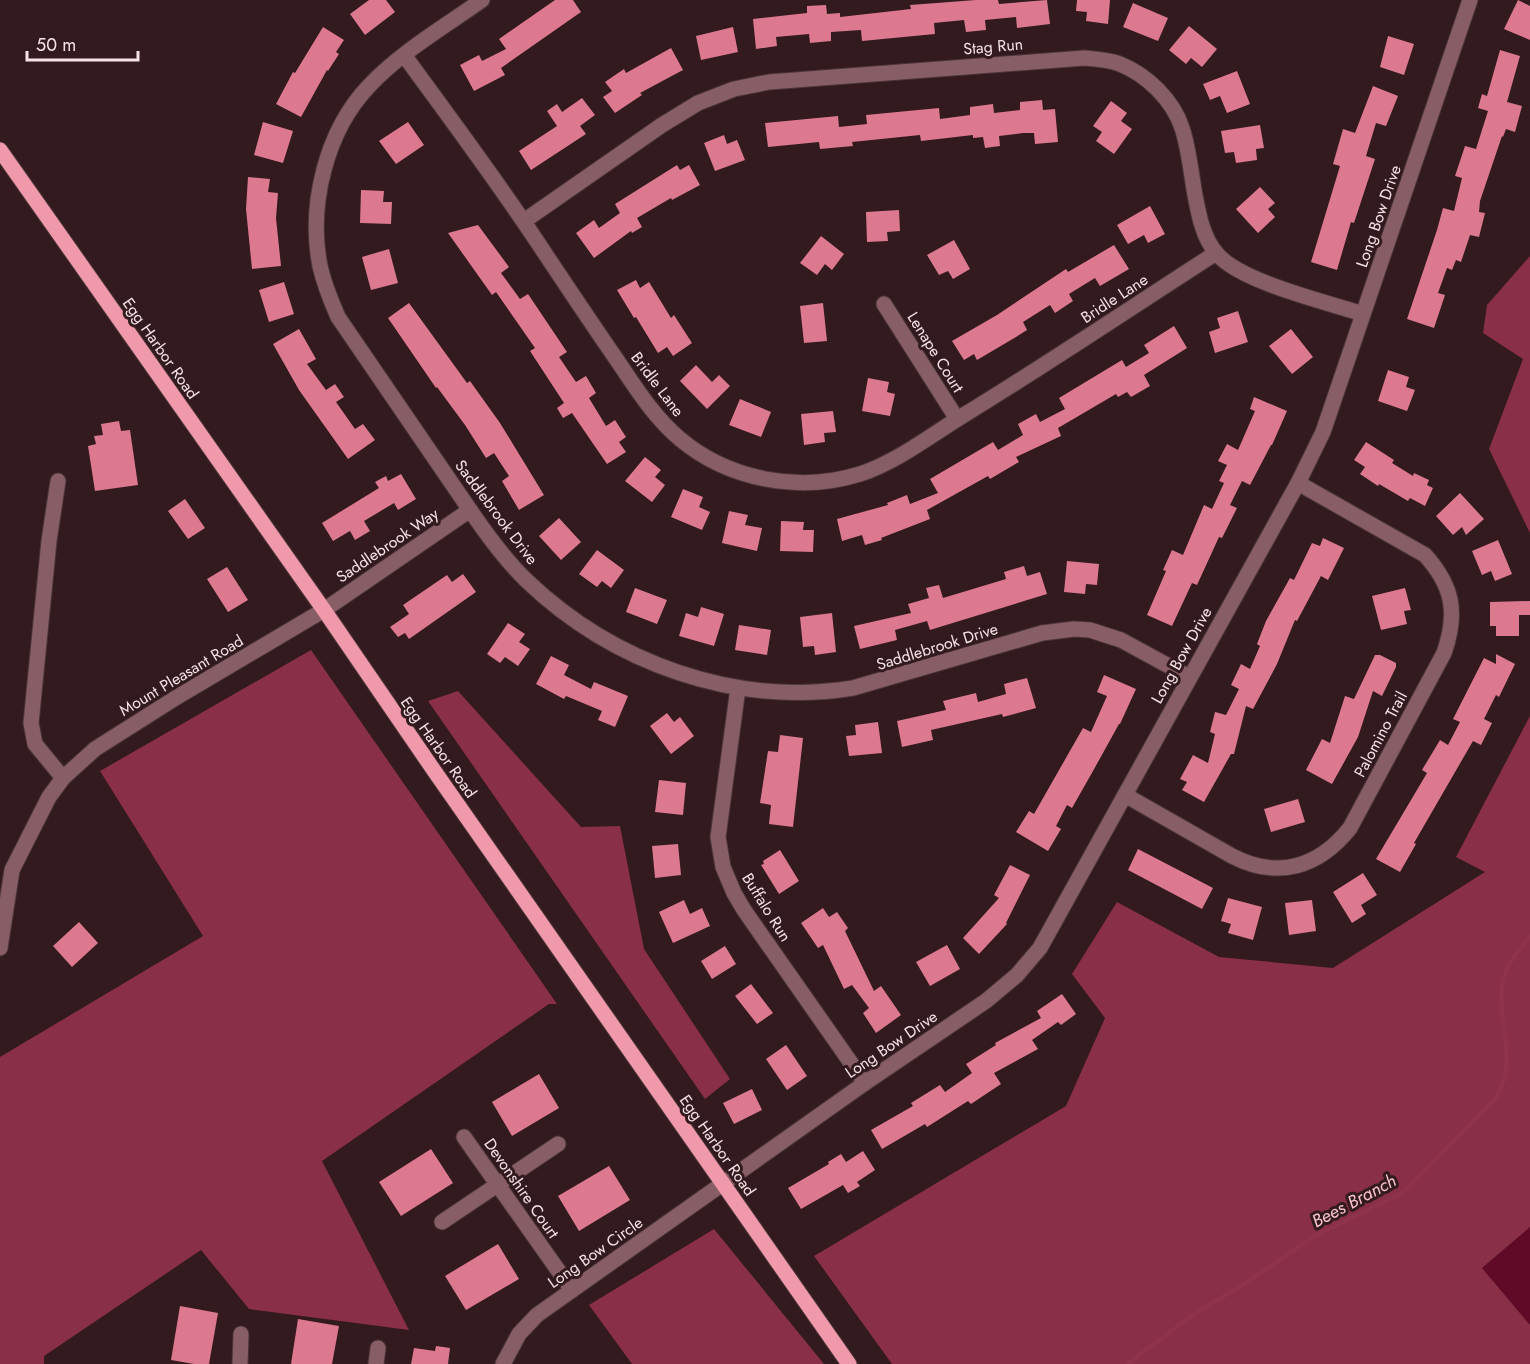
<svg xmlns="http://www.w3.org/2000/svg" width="1530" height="1364" font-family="Jost,sans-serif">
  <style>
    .green { fill: #610a28 }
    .forest { fill: #892f47 }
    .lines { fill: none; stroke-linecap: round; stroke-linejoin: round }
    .stream { stroke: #8e334b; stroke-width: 4.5 }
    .building { fill: #dd798f }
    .minor-casing { stroke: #4d363b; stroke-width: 17 }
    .major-casing { stroke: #4d363b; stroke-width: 17 }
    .minor { stroke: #885e66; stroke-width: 15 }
    .major { stroke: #f099aa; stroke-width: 15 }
    .labels { text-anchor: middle; stroke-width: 6; stroke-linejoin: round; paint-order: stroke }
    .street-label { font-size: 16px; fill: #f5e3e5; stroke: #321a1f }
    .water-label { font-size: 18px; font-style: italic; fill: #fac4cd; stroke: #321a1f }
  </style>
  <rect width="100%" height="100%" fill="#321a1f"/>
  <polygon class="green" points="1530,1227 1530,1325 1482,1268"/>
  <g class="forest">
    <polygon points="1530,256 1530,533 1489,449 1523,359 1483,333 1487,305"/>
    <polygon points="311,650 557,1004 549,1004 322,1161 409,1330 249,1309 201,1250 44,1356 44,1364 0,1364 0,1057 203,936 100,771"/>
    <polygon points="458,691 581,827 620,826 644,949 730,1079 705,1099 428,701"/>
    <polygon points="1530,716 1530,1227 1482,1268 1530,1325 1530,1364 892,1364 814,1256 1066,1106 1105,1018 1072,974 1117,902 1219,957 1333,968 1485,872 1456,857"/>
    <polygon points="714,1229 824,1364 632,1364 589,1305"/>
  </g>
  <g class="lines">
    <path class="stream" d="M1127 1364 1197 1312 1241 1286 1313 1237 1404 1192 1496 1098C1499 1091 1503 1084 1505 1077 1511 1045 1497 1011 1503 980 1507 965 1520 948 1530 937"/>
  </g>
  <g class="building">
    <polygon points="369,0 386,0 395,12 365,35 350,14"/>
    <polygon points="555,0 573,0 581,12 501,68 505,75 474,91 460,65 479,55 482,61 506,49 499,39"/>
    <polygon points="976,0 998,0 999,4 1047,0 1050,24 1017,28 1016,17 985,20 986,30 966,32 964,20 934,23 935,34 862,41 861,30 831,32 831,41 810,43 809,34 776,37 777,46 756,49 753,19 807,13 807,6 826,5 827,14 840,13 840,17 911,9 910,5"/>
    <polygon points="1077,0 1110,0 1108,24 1086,21 1087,12 1076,11"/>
    <polygon points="1518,0 1530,6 1530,40 1504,29"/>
    <polygon points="1133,3 1168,18 1158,41 1123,27"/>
    <polygon points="1189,26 1217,49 1202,67 1191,58 1186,64 1169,50"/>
    <polygon points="323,27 344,40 336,52 339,54 328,71 327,70 301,117 276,104 293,72 295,73"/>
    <polygon points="733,27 738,52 701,60 696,36"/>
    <polygon points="1388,36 1414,44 1404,75 1380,67"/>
    <polygon points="671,48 683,70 640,93 642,95 615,113 603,97 612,91 605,82 624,69 626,73"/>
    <polygon points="1500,50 1520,56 1507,102 1522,106 1515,132 1506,129 1503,137 1502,136 1480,201 1479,212 1485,213 1479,237 1470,235 1461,262 1456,260 1452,270 1447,268 1438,293 1445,295 1434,328 1407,319 1437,230 1443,208 1454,211 1462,178 1455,176 1465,146 1476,149 1488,111 1478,108 1482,94 1487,96"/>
    <polygon points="1237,71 1250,104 1227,113 1220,96 1210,100 1203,84"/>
    <polygon points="1373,86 1398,96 1386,126 1376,123 1366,156 1375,159 1354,223 1351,222 1337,270 1311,262 1340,166 1333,164 1343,129 1355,133"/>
    <polygon points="582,98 595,115 580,126 586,134 531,170 519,151 557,126 547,111 557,104 562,112"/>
    <polygon points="1042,100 1043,110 1055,109 1058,142 1035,144 1034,133 1023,133 999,136 1000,146 985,148 983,137 973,138 973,135 921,141 920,135 852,142 853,146 820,149 819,142 768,147 765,123 838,116 839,127 867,124 866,115 939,108 940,119 970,115 970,107 993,104 994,113 1020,110 1020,102"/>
    <polygon points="1111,101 1127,113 1121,121 1132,129 1114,154 1096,141 1102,132 1093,126"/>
    <polygon points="263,122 293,131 283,163 254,155"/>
    <polygon points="408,122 424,145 396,164 379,141"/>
    <polygon points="1260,125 1264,148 1256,149 1257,160 1236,163 1234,152 1225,153 1221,131"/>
    <polygon points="724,135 727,144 737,140 745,160 715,171 704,143"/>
    <polygon points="677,165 680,170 689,165 700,185 672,200 671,198 637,218 642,227 632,233 631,231 594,258 576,233 594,220 599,228 620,213 615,204"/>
    <polygon points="248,177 270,179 268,192 278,193 276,218 281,266 252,269 246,209"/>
    <polygon points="1260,187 1275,203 1268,209 1275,217 1258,233 1236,209"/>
    <polygon points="361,190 384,191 383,202 392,202 391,224 360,223"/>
    <polygon points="1150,206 1165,234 1148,243 1144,235 1128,244 1117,225"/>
    <polygon points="899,210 900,231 887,232 888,241 867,242 866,212"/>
    <polygon points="478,225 509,267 501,273 520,299 528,294 567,352 559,357 576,382 586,376 596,393 589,398 606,426 615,420 626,437 619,442 626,452 607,464 572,413 563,418 557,408 564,403 530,351 535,348 496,292 492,295 448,233"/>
    <polygon points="821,236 844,254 832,270 825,264 817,275 800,263"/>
    <polygon points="954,240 970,269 953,279 948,271 939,275 927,255"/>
    <polygon points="1114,245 1129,269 1100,286 1095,278 1069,294 1073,301 1055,313 1050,305 1023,322 1027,330 1016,337 977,360 974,354 964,360 952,341 997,315 1066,269 1068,272"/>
    <polygon points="389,249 398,283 371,290 362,257"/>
    <polygon points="636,280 640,288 649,282 671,318 674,315 692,343 673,356 667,347 658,353 636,317 634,318 617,290"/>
    <polygon points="284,282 294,314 269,322 259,290"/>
    <polygon points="409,303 467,383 470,381 500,423 544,495 519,510 502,481 509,476 494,453 486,458 465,425 437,387 436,388 388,318"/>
    <polygon points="823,303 827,341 804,343 800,306"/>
    <polygon points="1238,311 1248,342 1215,353 1209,332 1220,328 1217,318"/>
    <polygon points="1174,326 1187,348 1144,375 1150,386 1131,397 1127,392 1118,397 1116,394 1058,428 1061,436 1016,457 1019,462 990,479 988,476 927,510 930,519 881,538 882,540 865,545 862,535 842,541 837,519 888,505 887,503 907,495 910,504 938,493 930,479 993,442 998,450 1023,435 1018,424 1036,414 1040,422 1065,409 1059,398 1122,360 1126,367 1149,353 1144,345"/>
    <polygon points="299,329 316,359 307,364 326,390 335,384 344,397 336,402 355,429 363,424 375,440 348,459 299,390 273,344"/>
    <polygon points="1291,329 1313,357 1292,374 1269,346"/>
    <polygon points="696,365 712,382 719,375 730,386 707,409 680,381"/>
    <polygon points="1388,370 1409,377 1406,387 1415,390 1407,411 1378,401"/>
    <polygon points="868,378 889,382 887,392 895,394 890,416 862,411"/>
    <polygon points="1254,397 1287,411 1272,445 1271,445 1250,485 1242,481 1230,505 1237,508 1222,538 1219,537 1197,585 1192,583 1172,626 1147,615 1166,571 1163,570 1172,550 1183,555 1204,505 1212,509 1224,483 1219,481 1227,465 1218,461 1227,444 1238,450 1255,411 1250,409"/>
    <polygon points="740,399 771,412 761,437 729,425"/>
    <polygon points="833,411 836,432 824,433 825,442 804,445 801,414"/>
    <polygon points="119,421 121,431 130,430 138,485 95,491 88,446 96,444 94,436 103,435 101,424"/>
    <polygon points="1366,442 1394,460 1392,463 1413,476 1414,473 1429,480 1427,485 1433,488 1425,506 1410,498 1408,501 1379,484 1378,486 1360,474 1365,467 1354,460"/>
    <polygon points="645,457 661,470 655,477 665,485 652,502 625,481"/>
    <polygon points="401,474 416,499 398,510 394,503 364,521 370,531 355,540 350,531 333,541 322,523 379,488 375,482 386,476 388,481"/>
    <polygon points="683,489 703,497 699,507 710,512 702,530 671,517"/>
    <polygon points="1460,493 1484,519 1466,535 1462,527 1453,535 1436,516"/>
    <polygon points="185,499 205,528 188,539 168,511"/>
    <polygon points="729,511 748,515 745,525 762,528 757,551 722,543"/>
    <polygon points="559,518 581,542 561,560 539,536"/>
    <polygon points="781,521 804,522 803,530 814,530 813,552 780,551"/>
    <polygon points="1323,538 1344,548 1328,580 1321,576 1297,621 1295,620 1277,664 1253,709 1246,706 1234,754 1231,754 1204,802 1182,790 1187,782 1180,779 1193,755 1208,763 1215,734 1210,732 1215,712 1226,715 1239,689 1231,685 1241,664 1250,669 1260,646 1257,644 1266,621 1290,578 1294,580 1312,543 1320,546"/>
    <polygon points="1498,540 1512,574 1495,581 1491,571 1482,575 1472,551"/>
    <polygon points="597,550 624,570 611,588 602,581 597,587 579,574"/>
    <polygon points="1067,561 1099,564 1097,585 1086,584 1085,594 1064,592"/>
    <polygon points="1024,566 1027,576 1040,572 1047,594 930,630 927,621 895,630 897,640 860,649 854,626 911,613 908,604 929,598 926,588 939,585 943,598 1006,579 1004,572"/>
    <polygon points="227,567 248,600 228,612 207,579"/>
    <polygon points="463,574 476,592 409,639 405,633 398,637 390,627 409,614 403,605 447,575 452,582"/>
    <polygon points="635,588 667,600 657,624 626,612"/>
    <polygon points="1405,588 1411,610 1404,611 1407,624 1381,630 1372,596"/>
    <polygon points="1530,601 1530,615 1519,615 1519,636 1496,636 1496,626 1490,626 1490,602"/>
    <polygon points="701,607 724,614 714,646 679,636 686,613 698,617"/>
    <polygon points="832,613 836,652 815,655 814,646 803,647 800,617"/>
    <polygon points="508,623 525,634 519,642 530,649 518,666 505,657 500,663 487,654"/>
    <polygon points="739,625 771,630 767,655 735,650"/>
    <polygon points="1496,654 1515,664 1499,697 1496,695 1484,719 1492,723 1481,745 1473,741 1414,843 1416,844 1400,872 1376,859 1427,773 1422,770 1440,740 1448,745 1460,722 1453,719 1484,658 1496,664"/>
    <polygon points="1375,655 1380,655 1396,663 1396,667 1382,696 1373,691 1358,737 1332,784 1306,770 1322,739 1330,743 1345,696 1354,699"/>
    <polygon points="551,656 569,665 564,675 591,689 594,682 628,696 615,727 598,720 602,711 566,696 564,699 536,684"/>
    <polygon points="1104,675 1136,689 1120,724 1119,724 1093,771 1072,808 1067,805 1056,826 1061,829 1048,851 1016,832 1029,811 1034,814 1083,728 1091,732 1107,696 1097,692"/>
    <polygon points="1027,678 1036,708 1003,717 1002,714 931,730 933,740 902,747 897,721 946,710 943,701 976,693 978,702 1006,694 1004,684"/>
    <polygon points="667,713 674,722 680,717 694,736 671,754 650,726"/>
    <polygon points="878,722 882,753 849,756 846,736 856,735 855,725"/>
    <polygon points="780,735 803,738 793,827 769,824 771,805 760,803 768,751 778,752"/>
    <polygon points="659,780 686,783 683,815 655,812"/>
    <polygon points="1298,799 1305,822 1271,832 1264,809"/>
    <polygon points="678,844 681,875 655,878 652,846"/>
    <polygon points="1138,849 1213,888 1202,909 1128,870"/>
    <polygon points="780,850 799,881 779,894 761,865 764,864 763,861"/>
    <polygon points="1010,865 1030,875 1006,923 1007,924 979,954 963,938 999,898 994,895"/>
    <polygon points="1363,873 1377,895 1361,905 1366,914 1352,923 1333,892"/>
    <polygon points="1228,898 1262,907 1253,940 1228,933 1231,924 1221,921"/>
    <polygon points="684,900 690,914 702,908 710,926 673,943 659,912"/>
    <polygon points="1312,900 1316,931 1289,935 1285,903"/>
    <polygon points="823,908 829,917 837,912 848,928 845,931 874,991 881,986 901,1015 876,1033 863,1013 869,1008 852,985 844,989 823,945 818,948 801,923"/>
    <polygon points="79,922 98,943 72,967 53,946"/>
    <polygon points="947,945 960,969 930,986 916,962"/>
    <polygon points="725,946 736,964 712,979 701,961"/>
    <polygon points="751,984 773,1013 757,1024 735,996"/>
    <polygon points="1062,994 1076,1014 1061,1025 1058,1022 1032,1040 1038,1049 994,1073 1001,1084 971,1104 968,1101 927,1127 925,1124 882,1149 871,1130 913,1106 911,1103 940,1085 945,1092 972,1073 966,1064 996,1045 995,1043 1041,1018 1037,1011"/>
    <polygon points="786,1045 807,1076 787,1090 766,1059"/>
    <polygon points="539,1074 559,1108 512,1136 492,1102"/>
    <polygon points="752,1089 762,1110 734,1124 723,1103"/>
    <polygon points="431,1149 453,1183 401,1216 379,1182"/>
    <polygon points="863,1151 875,1170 857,1182 860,1186 848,1193 843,1185 801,1209 788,1188 829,1164 828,1162 841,1154 846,1162"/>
    <polygon points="609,1166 630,1200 579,1231 558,1196"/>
    <polygon points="498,1244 519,1279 466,1310 445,1276"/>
    <polygon points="180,1306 218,1313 209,1364 194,1364 171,1360"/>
    <polygon points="298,1319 339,1326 332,1364 291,1364"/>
    <polygon points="436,1346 450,1348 448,1364 411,1364 414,1348 435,1351"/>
  </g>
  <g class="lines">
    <g class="minor-casing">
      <g id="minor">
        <path d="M482 0C444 27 401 52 369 86 326 131 308 205 320 266 324 284 331 301 338 317L470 510C487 535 505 560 527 581 613 663 735 707 853 688L1042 633 1074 629 1090 630 1121 640 1189 677"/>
        <path d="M404 55C452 121 501 186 546 255 570 291 594 327 619 363 637 390 655 418 680 439 729 480 799 493 860 474 897 462 931 435 964 415 1049 363 1132 307 1216 253"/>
        <path d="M524 221 662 125 698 103 734 89 769 82 1084 58C1096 59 1109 60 1120 64 1147 75 1173 100 1182 128 1189 149 1191 173 1195 195 1199 216 1203 238 1217 254 1241 282 1326 302 1363 314"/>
        <polyline points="884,304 957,419"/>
        <polyline points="58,481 49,541 31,723 35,744 63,778"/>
        <polyline points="738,688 718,837 723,867 734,893 744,910 865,1083"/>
        <path d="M1125 795 1232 856C1278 880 1319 867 1350 828L1444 653C1458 613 1453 586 1425 555L1298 483"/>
        <polyline points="0,948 12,870 49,797 63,778 95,749 177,697 324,610 470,510"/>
        <polyline points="464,1137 572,1290"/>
        <polyline points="442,1222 558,1144"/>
        <polyline points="240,1364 241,1334"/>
        <polyline points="376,1364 378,1348"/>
        <polyline points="503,1364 519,1334 537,1315 865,1083 986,1001 1017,975 1040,948 1298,483 1323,432 1470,0"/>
      </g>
    </g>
    <g class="major-casing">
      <polyline id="major" points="0,150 324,610 435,772 849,1364"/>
    </g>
    <use href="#minor" class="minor"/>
    <use href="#major" class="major"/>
  </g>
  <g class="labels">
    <g class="street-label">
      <text transform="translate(993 46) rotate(-5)" y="6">Stag Run</text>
      <text transform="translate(1378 216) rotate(-71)" y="6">Long Bow Drive</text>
      <text transform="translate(1114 298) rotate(-33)" y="6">Bridle Lane</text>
      <text transform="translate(161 348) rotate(55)" y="6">Egg Harbor Road</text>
      <text transform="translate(936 352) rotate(58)" y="6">Lenape Court</text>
      <text transform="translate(658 384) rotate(53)" y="6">Bridle Lane</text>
      <text transform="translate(497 512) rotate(53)" y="6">Saddlebrook Drive</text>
      <text transform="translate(387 545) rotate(-34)" y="6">Saddlebrook Way</text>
      <text transform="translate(937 646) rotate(-17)" y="6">Saddlebrook Drive</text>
      <text transform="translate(1181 655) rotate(-61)" y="6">Long Bow Drive</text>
      <text transform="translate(181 675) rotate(-31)" y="6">Mount Pleasant Road</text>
      <text transform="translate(1380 734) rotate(-62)" y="6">Palomino Trail</text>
      <text transform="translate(439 747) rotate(55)" y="6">Egg Harbor Road</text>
      <text transform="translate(767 907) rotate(58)" y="6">Buffalo Run</text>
      <text transform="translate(891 1044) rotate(-34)" y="6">Long Bow Drive</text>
      <text transform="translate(718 1145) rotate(55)" y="6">Egg Harbor Road</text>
      <text transform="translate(522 1188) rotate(55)" y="6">Devonshire Court</text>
      <text transform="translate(595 1252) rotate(-35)" y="6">Long Bow Circle</text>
    </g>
    <g class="water-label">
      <text transform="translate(1354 1201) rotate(-28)" y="6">Bees Branch</text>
    </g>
  </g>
  <path d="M27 51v9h111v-9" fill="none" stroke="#f5e3e5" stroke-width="3"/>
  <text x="36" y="51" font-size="18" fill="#f5e3e5" stroke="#321a1f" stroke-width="4.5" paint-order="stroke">50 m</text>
</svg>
